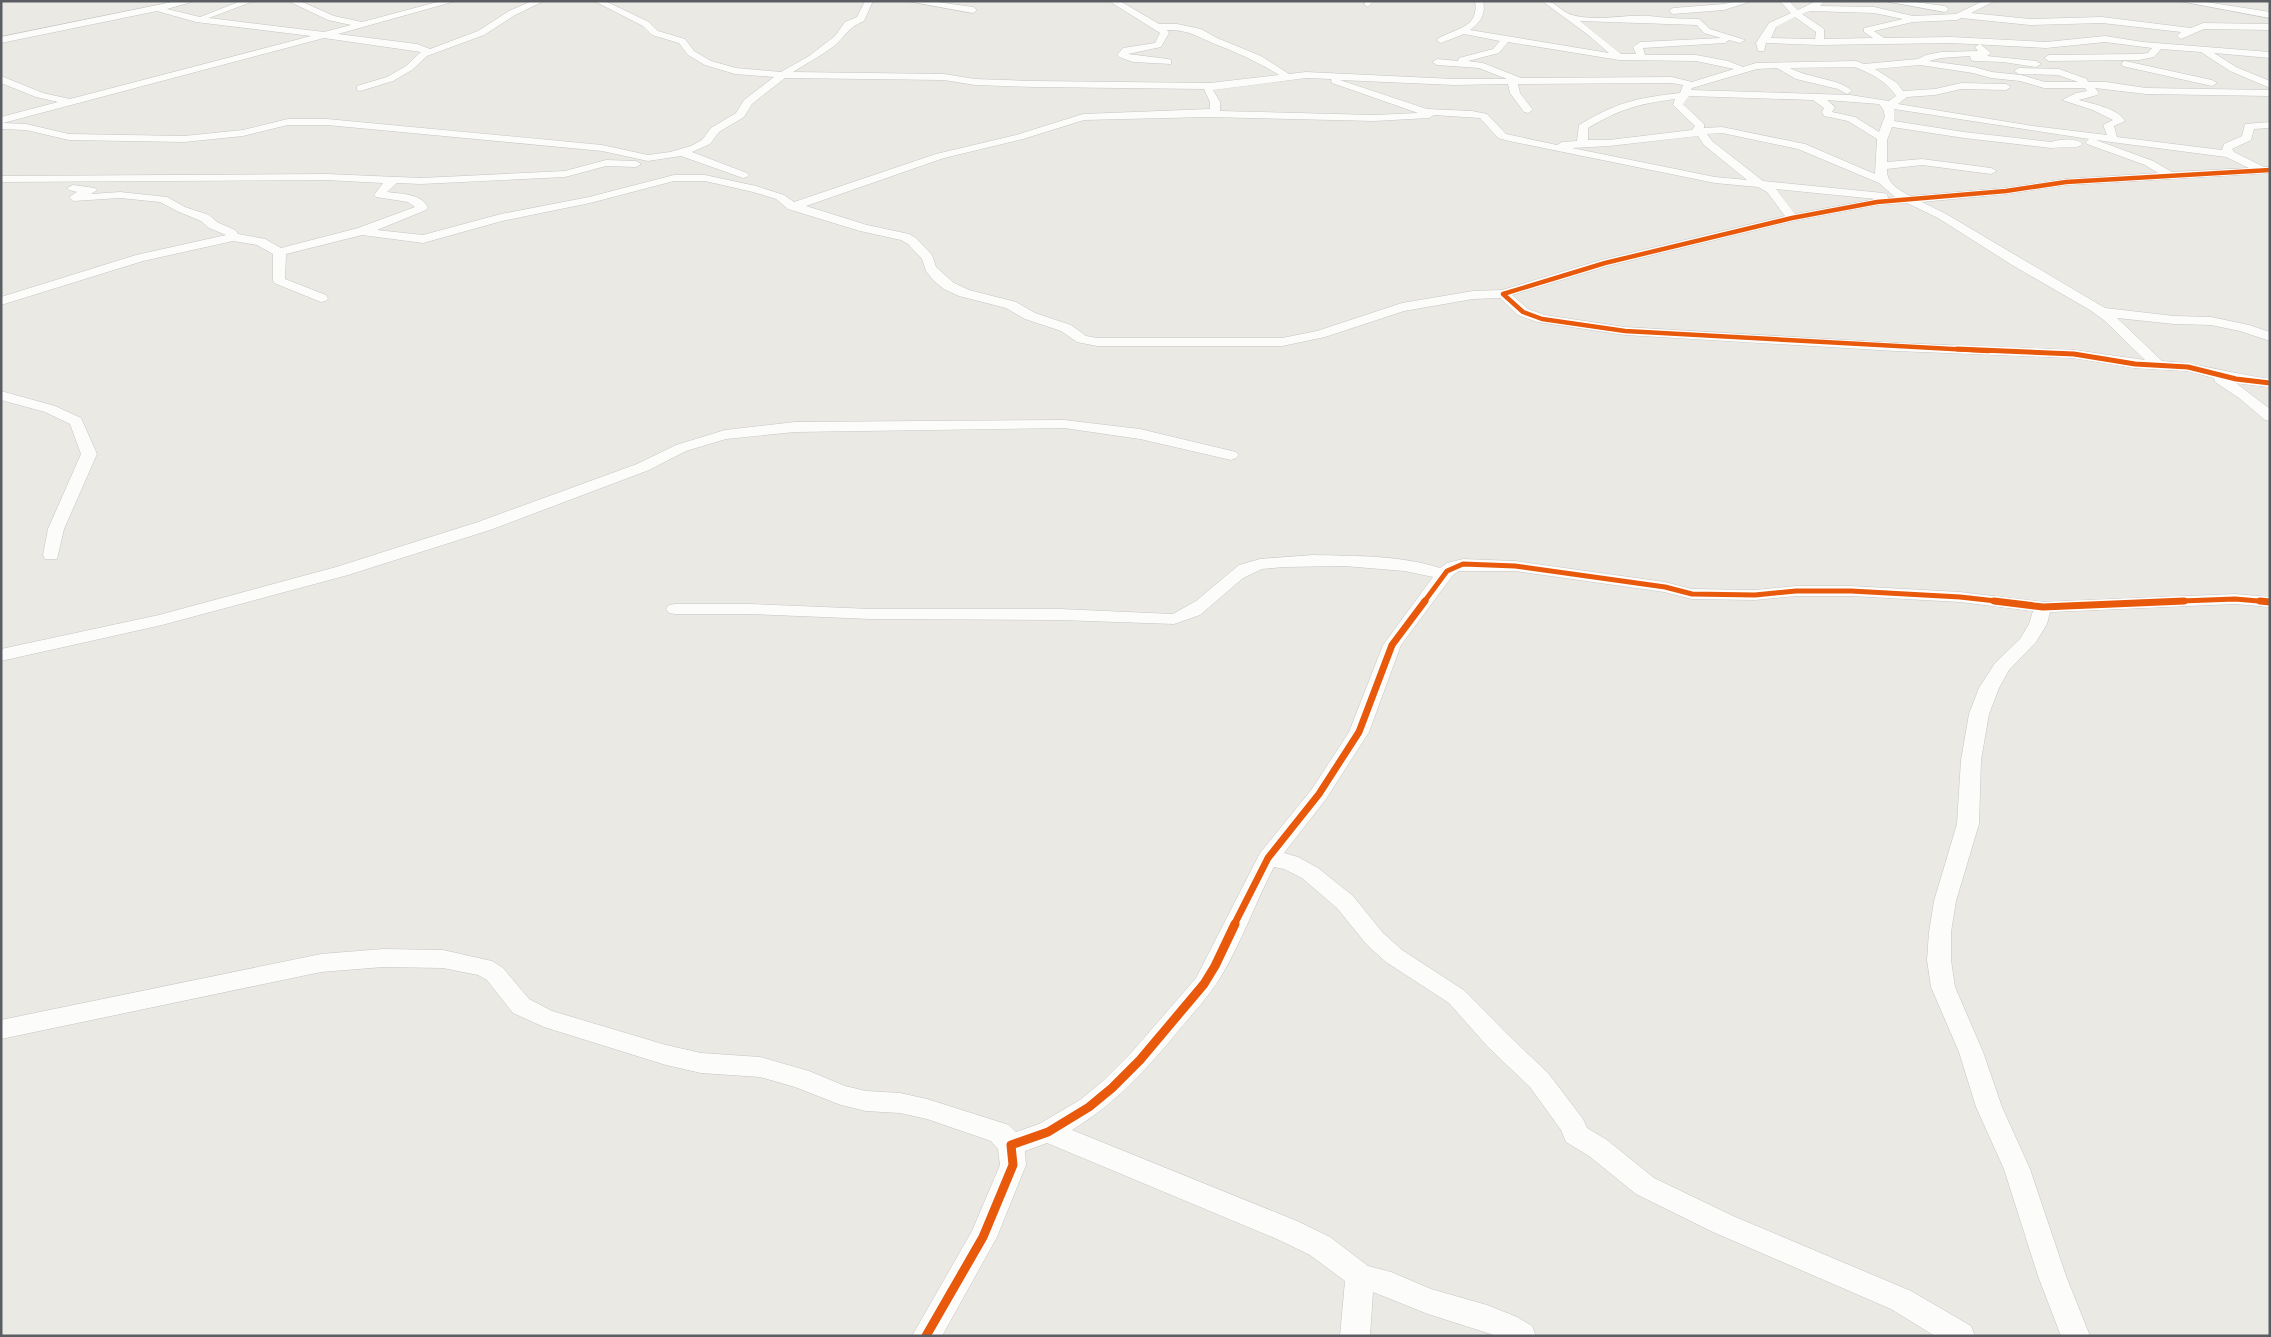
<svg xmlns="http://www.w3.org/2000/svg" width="2271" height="1337" font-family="Helvetica,sans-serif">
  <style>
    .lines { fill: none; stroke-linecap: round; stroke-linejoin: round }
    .minor-casing { stroke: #c5c5c5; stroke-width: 1 }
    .minor { fill: #fcfcfb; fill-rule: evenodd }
    .cycleway-far3-casing { stroke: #fff; stroke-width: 6 }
    .cycleway-far2-casing { stroke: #fff; stroke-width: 8 }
    .cycleway-far1-casing { stroke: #fff; stroke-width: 10 }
    .cycleway-casing { stroke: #fff; stroke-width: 12 }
    .cycleway-far3 { stroke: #e8590c; stroke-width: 4.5 }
    .cycleway-far2 { stroke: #e8590c; stroke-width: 5 }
    .cycleway-far1 { stroke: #e8590c; stroke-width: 7 }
    .cycleway { stroke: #e8590c; stroke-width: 9 }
  </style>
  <rect width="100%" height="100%" fill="#eae9e4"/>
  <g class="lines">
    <g class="minor-casing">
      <g id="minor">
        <path d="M177 1H195L167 9 200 17 241 1H254L209 18 324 32 351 25 328 20 288 1H300L334 16 362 22 441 1H456L338 34 417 44 430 49 478 31 509 11 532 1H544L515 15 484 35 427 56 412 70 393 81 360 91 357 90V86L387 77 406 66 421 52 324 38 3 123 26 124 69 134 184 136 243 130 288 119H327L602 145 648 155 670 152 691 146 702 140 711 128 736 113 744 100 774 77 735 74 705 65 688 55 679 43 652 35 643 26 594 1H605L649 22 658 31 685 39 694 51 711 61 736 68 781 72 809 56 835 36 845 22 857 17 865 1H873L864 21C847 28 847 35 834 46 821 56 807 63 793 72L944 74 975 79 1034 81 1210 83 1279 75C1258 62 1238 53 1215 44 1196 36 1189 30 1167 30L1169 33 1161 47 1128 54 1168 59 1171 60V64L1133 62 1119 57 1117 55 1123 48 1155 43 1160 33 1109 1H1120L1159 24H1177L1201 29 1217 38 1261 56 1289 74 1306 72 1454 79H1507L1479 68 1437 65 1432 62 1437 59 1458 61 1459 58 1493 49 1500 41 1464 34 1441 43 1436 40C1452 28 1480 30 1475 1H1483C1486 14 1481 22 1470 30L1609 53 1587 34 1542 1C1558 1 1559 11 1572 15 1597 22 1624 14 1649 16 1666 18 1682 19 1699 19L1710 29 1745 40 1740 43 1729 40 1725 43 1643 48 1645 55H1696L1728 61 1743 67 1756 63 1856 61 1864 64 1918 59 1926 55 1941 52 1978 51 1975 47 1980 44 1991 53 1987 56 2036 61 2041 64 2036 67 2003 62 1974 61 1971 60 1970 56 1941 58 1929 61 1974 67 1992 72 2021 75 2045 82H2078L2058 75 2019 74 2014 71 2019 68 2059 69 2087 79 2088 82H2106L2146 88 2270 90V96L2146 94 2095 88 2099 93 2097 95 2079 100C2093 104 2117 108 2125 121L2114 126 2117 137 2222 150 2224 144 2242 136 2245 124 2270 122V128L2254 129 2251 140 2232 149 2234 152 2264 167H2270V173L2066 185 2006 194 1922 202 1946 214 2105 308 2174 316 2211 317 2249 325 2270 332V341L2240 331 2211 325 2174 324 2117 318 2162 361C2199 363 2233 374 2270 379V387L2236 383 2270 409V421L2265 420 2239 398 2215 382 2214 378 2188 371 2135 368 2074 358 1896 351 1625 335 1537 322 1518 315 1500 298 1473 299 1404 311 1325 337 1282 346H1097L1077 342 1061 331 1025 319 1006 308 959 296 944 289 934 281 926 271 922 259 908 244 901 240 860 231 788 209 776 199 753 192 705 181H674L590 203 502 221 423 243 362 235 286 254 285 279 326 295 328 298 326 301 321 302 274 283 273 280V254L257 245 233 241 143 261 1 305V297L136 255 226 235 209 228 201 221 177 211 160 202 120 198 73 201 69 197 77 192 69 190 67 188 73 185 95 188 97 190 91 194 120 192 167 197 185 207 209 215 217 222 235 230 238 234 265 239 281 248 358 228 415 207 408 202 376 197 374 195 383 183 326 180 1 182V176L326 174 421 178 565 171 606 160 636 161 641 164 636 167 606 166 565 177 421 184 397 183 387 192C400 194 422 193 428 208L426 210 377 230 423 235 501 214 589 197 674 175H705L756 186 784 195 794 202 936 154 1016 135 1083 114 1210 109V102L1204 89 1034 87 975 85 944 80 785 78 752 104 744 117 719 132 710 144 692 152 747 173 749 175 747 177 743 178 681 156 648 161 602 151 327 125H288L243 136 184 142 69 140 26 130 1 129V117L58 102 36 97 1 83V76L43 93 70 99 311 36 196 22 157 11 1 43V37ZM1580 21 1697 25 1704 33 1721 38 1640 42 1633 47 1636 54H1621ZM1508 42 1619 60 1696 61 1734 69 1692 82 1672 77 1521 78 1483 63 1468 61 1499 53ZM1920 65 1973 73 1991 78 2020 81 2044 88H2085L2087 91 2076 93 2062 100 2093 110 2113 120 2103 125 2107 135 2033 126 1898 104 1907 97 1935 95 1961 89 2006 90 2011 87 2006 84 1961 83 1935 89 1903 91 1897 83 1875 69ZM1855 67C1871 74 1886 80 1896 96L1889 101 1850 95 1691 90 1692 88 1757 69 1777 68 1796 79 1838 89 1847 94 1852 91C1841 79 1807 78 1790 68ZM1306 78 1331 79 1332 83 1418 113 1374 115 1220 111V102L1213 90ZM1340 80 1454 85 1508 84 1510 93 1524 112 1528 113 1533 110 1520 93 1518 84 1672 83 1683 85 1680 93C1637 98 1617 102 1579 125L1577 141 1562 142 1557 145 1506 134 1487 114 1472 111 1427 109ZM1689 96 1813 100 1824 108 1822 112 1824 116 1848 121 1877 139 1875 174 1805 144 1722 127 1704 128V124L1683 104ZM1675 99 1673 105 1695 126 1692 130 1609 140H1588V128C1620 109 1638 104 1675 99ZM1827 100 1879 104 1883 109 1885 116 1879 132 1855 117 1832 112 1835 107ZM1894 109 2089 139 2086 142 2087 144 2145 165 2158 173 2066 179 2006 188 1910 196C1899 190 1886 183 1887 169L1922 165 1991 174 1997 171 1991 168 1922 159 1887 162V140L1892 127 1964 138 2051 148C2061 146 2076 150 2083 144 2076 138 2060 139 2051 142L1964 132 1894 121ZM1434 115 1480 118 1498 138 1509 141 1715 183 1758 187 1767 192 1785 216 1601 260 1502 290 1473 291 1402 303 1317 331 1282 338H1097L1086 336 1071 325 1035 313 1016 302 969 290 954 283 936 267 932 255 916 238 909 234 867 225 806 206 944 158 1023 139 1084 120 1208 117 1374 121 1429 118ZM1722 133 1798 149 1879 183 1895 197 1888 198 1887 194 1883 193 1763 181 1712 141 1707 134ZM1698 136 1704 145 1747 180 1715 177 1572 148 1609 146ZM2096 140 2226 157 2249 168 2172 172 2153 161ZM1776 189 1876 199 1795 214ZM1907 203 1938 218 2012 265 2090 310 2105 321 2145 360 2074 350 1896 343 1625 327 1545 315 1528 309 1512 295 1608 266 1793 221 1877 205Z"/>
        <polygon points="907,1 930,1 973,7 977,10 973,13"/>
        <polygon points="1366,1 1374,1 1368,7 1364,4"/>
        <polygon points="1737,1 1752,1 1724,10 1673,14 1669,11 1673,8 1724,4"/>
        <path d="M1780 1H1789L1798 10 1816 1H1822L1823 3 1820 6 1874 7 1913 16 1956 14 1983 1H1995L1971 13 2030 19 2102 17 2191 28 2203 23 2270 24V30L2204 29 2181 39 2177 36 2181 32 2102 23 2030 25 1961 18 1957 20 1913 22 1874 31 1884 38 1951 37 2046 42 2105 36 2143 42 2270 52V58L2214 53 2236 67 2270 81V88L2230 71 2201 52 2161 49 2154 57 2139 60 2049 61 2044 58 2049 55 2139 54 2148 53 2152 48 2105 42 2046 48 1951 43 1819 45 1766 43 1764 51H1758L1756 43 1769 23 1791 13ZM1810 11 1874 13 1903 19 1864 28V32L1873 38 1824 39V29L1802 14ZM1795 17 1816 32 1815 39 1771 38 1776 27Z"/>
        <polygon points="1884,1 1908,1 1945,6 1949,9 1945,12"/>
        <polygon points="2179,1 2200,1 2270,12 2270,18"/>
        <polygon points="2125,61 2212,80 2217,83 2212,86 2122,66 2122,62"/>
        <polygon points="1,391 55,406 81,418 97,454 64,529 57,559 45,559 43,555 48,529 81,454 70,424 45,412 1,400"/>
        <polygon points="1064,420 1140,429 1236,452 1239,455 1236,458 1231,460 1140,439 1064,428 795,432 726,439 686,451 649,470 490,530 348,575 162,625 1,661 1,649 159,615 336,567 478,522 637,464 676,445 725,430 795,422"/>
        <path d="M1313 555C1354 556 1400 555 1440 568L1447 563 1463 559 1515 561 1665 582 1692 589 1755 590 1796 586H1851L1960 592 2043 602 2235 594 2270 597V607L2235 604 2050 612 2047 624 2036 642 2009 670 1999 688 1989 714 1981 760 1979 824 1956 901 1951 932V960L1955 987 1983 1052 2002 1107 2030 1169 2066 1276 2090 1336H2061L2038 1276 2004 1169 1976 1107 1959 1052 1931 987 1927 960 1929 932 1934 901 1957 824 1961 760 1969 714 1979 688 1995 663 2020 639 2029 624 2033 611 1960 602 1851 596H1796L1755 600 1692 599 1664 592 1515 571H1459L1453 575 1401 645 1369 732 1326 799 1284 853 1298 857 1318 868 1353 896 1383 933 1402 950 1465 991 1506 1033 1548 1073 1583 1119 1587 1128 1607 1140 1654 1178 1733 1216 1911 1291 1971 1326 1975 1336H1935L1891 1309 1713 1232 1636 1194 1589 1156 1566 1142 1561 1130 1530 1087 1488 1047 1449 1003 1386 962 1367 945 1337 908 1302 878 1284 869 1274 867C1256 901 1243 939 1223 973 1211 994 1195 1011 1179 1030 1147 1069 1115 1104 1072 1130L1297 1221 1330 1237 1368 1266 1391 1272 1431 1289 1487 1305 1517 1317 1532 1326 1536 1336H1497L1428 1314 1373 1292 1370 1336H1340L1345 1281 1310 1255 1277 1239 1047 1143 1025 1151 1026 1165 997 1237 942 1336H912L972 1231 1000 1165 998 1149 991 1141 927 1119 900 1113 866 1111 841 1105 795 1087 760 1077 701 1073 666 1065 544 1027 513 1013 487 980 478 975 443 968 383 967 321 972 1 1039V1020L321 954 383 949 443 950 492 961 503 968 529 999 552 1011 666 1045 701 1053 760 1057 809 1071 845 1086 866 1091 900 1093 927 1099 1009 1125 1016 1132 1039 1124 1080 1100 1103 1081 1131 1053 1196 978 1260 853 1312 789 1349 732 1383 645 1433 577 1405 571 1344 566 1284 567 1262 569 1243 578 1200 615 1174 624 1060 620 871 619 749 614H675L669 613 666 609 669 605 675 604H749L871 609H1060L1173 614 1196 601 1239 565 1260 559Z"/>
      </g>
    </g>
    <use href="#minor" class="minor"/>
    <g class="cycleway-far3-casing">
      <polyline id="cycleway-far3" points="1989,351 1625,331 1542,319 1523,312 1503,294 1605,263 1792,218 1877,202 2006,191 2066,182 2270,170"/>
    </g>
    <g class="cycleway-far2-casing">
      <g id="cycleway-far2">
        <polyline points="1957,349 2074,354 2135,364 2188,367 2236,379 2270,383"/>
        <polyline points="1424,602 1447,571 1463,564 1515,566 1665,587 1692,594 1755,595 1796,591 1851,591 1960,597 2005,602"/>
        <polyline points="2154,602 2235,599 2270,602"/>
      </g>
    </g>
    <g class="cycleway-far1-casing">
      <g id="cycleway-far1">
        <polyline points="1994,601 2043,607 2184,601"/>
        <polyline points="2260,601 2270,602"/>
        <polyline points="1234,925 1268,858 1319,794 1359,732 1392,645 1425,601"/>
      </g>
    </g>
    <g class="cycleway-casing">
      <polyline id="cycleway" points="926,1336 983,1237 1013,1165 1011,1145 1048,1132 1089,1107 1112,1088 1140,1060 1204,984 1215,966 1235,924"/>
    </g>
    <use href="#cycleway-far3" class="cycleway-far3"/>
    <use href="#cycleway-far2" class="cycleway-far2"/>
    <use href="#cycleway-far1" class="cycleway-far1"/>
    <use href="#cycleway" class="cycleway"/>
  </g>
  <rect width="2271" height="1337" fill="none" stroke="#5a5e62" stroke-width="5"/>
</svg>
